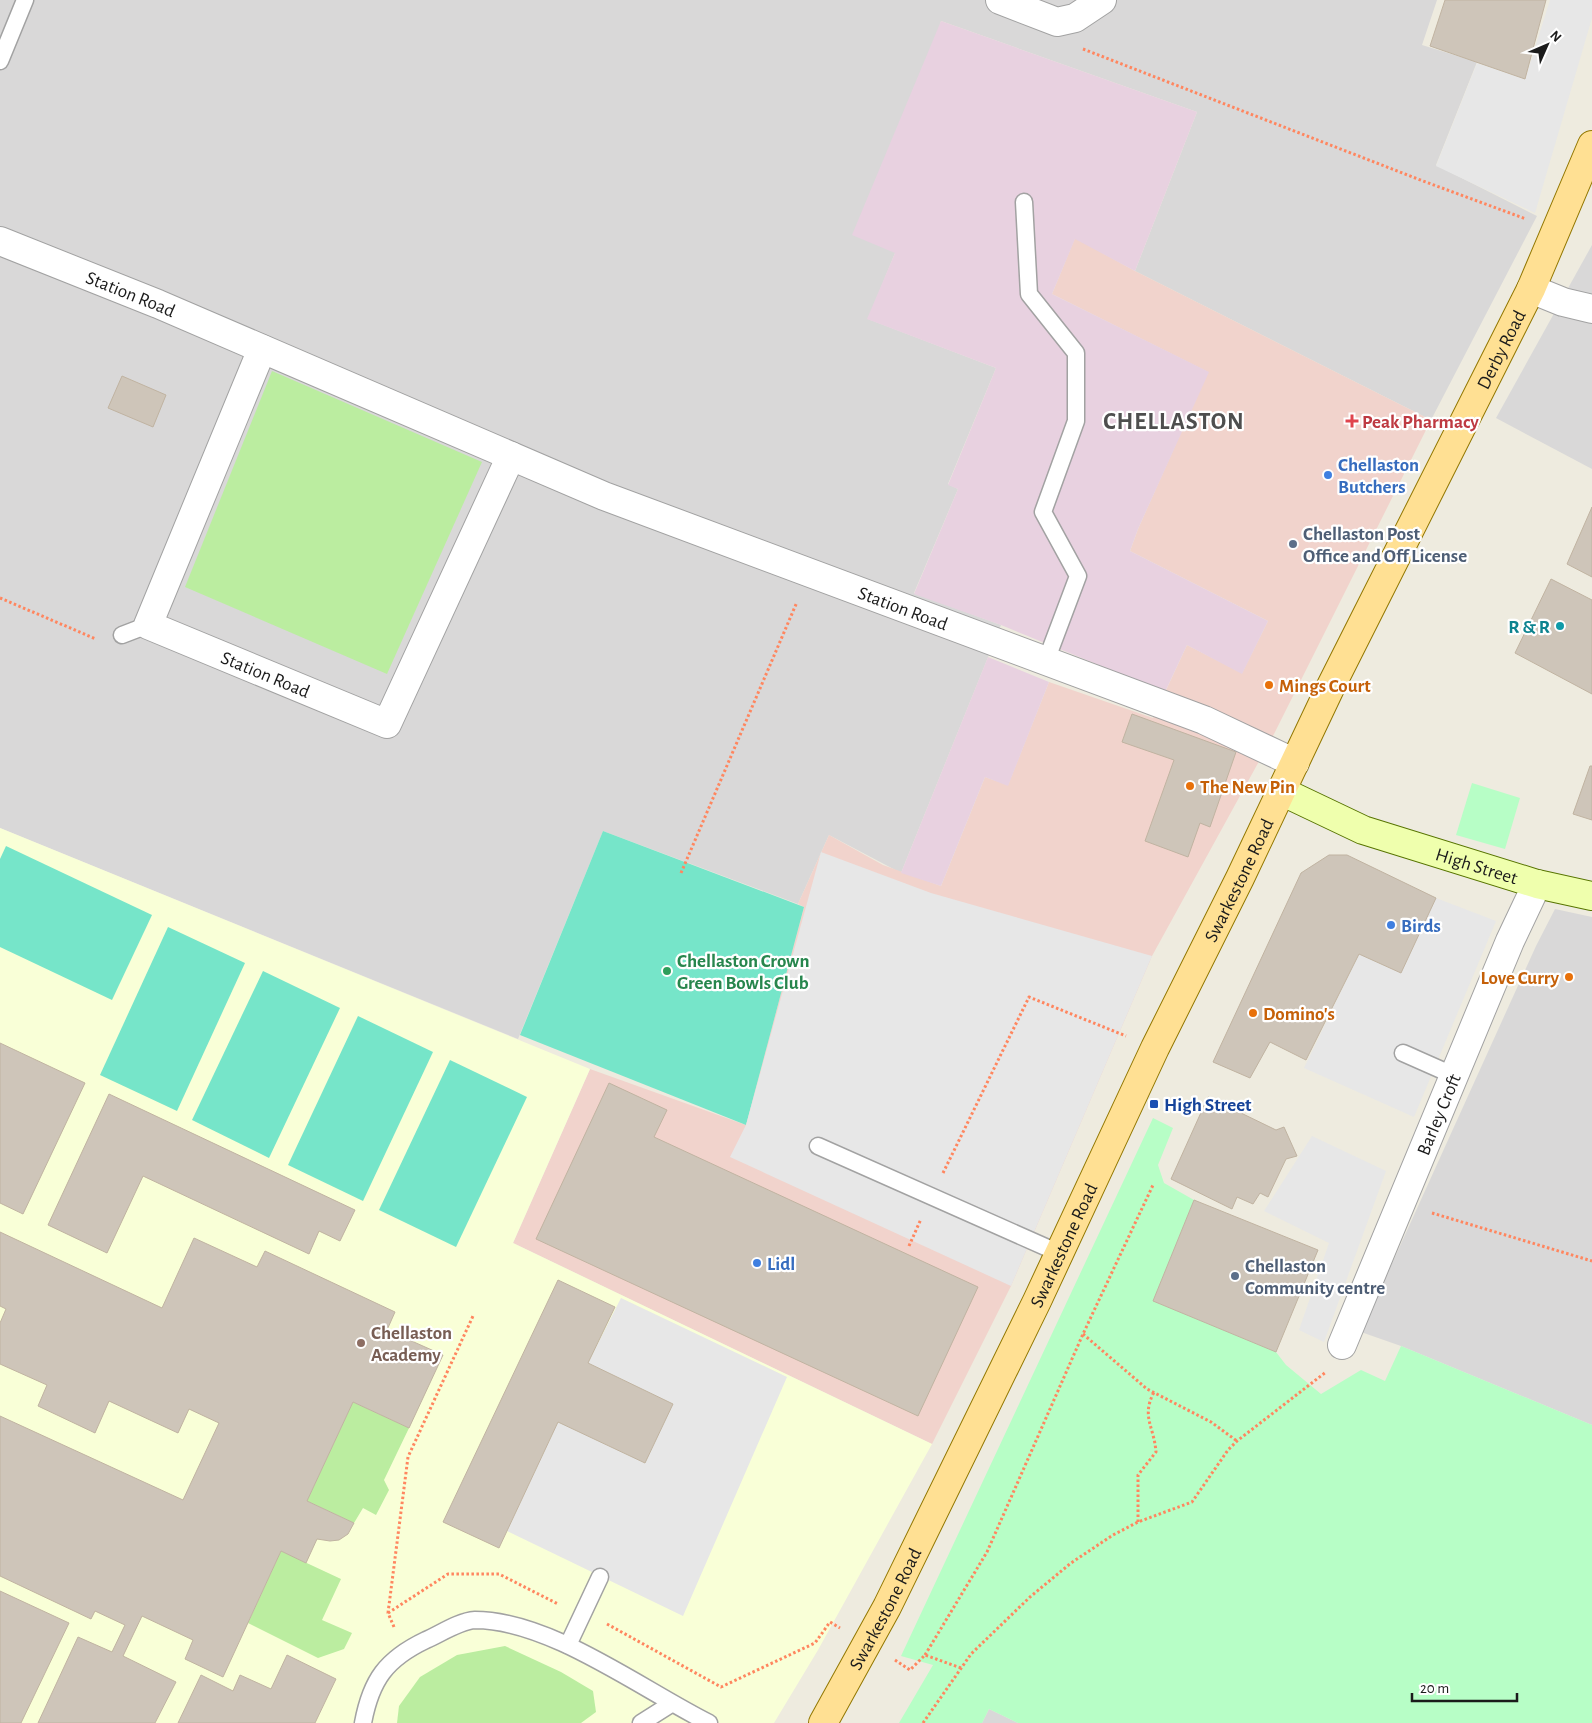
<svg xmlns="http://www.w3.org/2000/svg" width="1592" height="1723" font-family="'Alegreya Sans',sans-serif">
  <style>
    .residential { fill: #d9d8d8 }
    .commercial { fill: #f1d3cc }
    .industrial { fill: #e8d1e0 }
    .education { fill: #f9ffd7 }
    .grass { fill: #bbeda0 }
    .park { fill: #b7fec6 }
    .pitch { fill: #76e5c9 }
    .parking { fill: #e7e7e7 }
    .building { fill: #cec5b9; stroke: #c0b3a1 }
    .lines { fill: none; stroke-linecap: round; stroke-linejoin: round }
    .lane-casing { stroke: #a2a2a2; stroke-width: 19 }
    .street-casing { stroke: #a2a2a2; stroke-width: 30 }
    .secondary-casing { stroke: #577400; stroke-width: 30 }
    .primary-casing { stroke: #927700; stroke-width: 30 }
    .path { stroke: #ff865f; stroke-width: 3; stroke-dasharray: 2.5 2.5; stroke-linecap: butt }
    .lane { stroke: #fff; stroke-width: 16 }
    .street { stroke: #fff; stroke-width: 28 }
    .secondary { stroke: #efffad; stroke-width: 28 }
    .primary { stroke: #ffe093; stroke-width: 28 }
    .health-dot { fill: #e0444e; stroke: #fff; stroke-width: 2 }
    .shop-dot { fill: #3f7fe0; stroke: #fff; stroke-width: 2 }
    .service-dot { fill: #5c6f8a; stroke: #fff; stroke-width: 2 }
    .culture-dot { fill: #0f9aa8; stroke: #fff; stroke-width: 2 }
    .food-dot { fill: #e8710a; stroke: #fff; stroke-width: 2 }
    .leisure-dot { fill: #2e9e5b; stroke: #fff; stroke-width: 2 }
    .transit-dot { fill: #1a4fb4; stroke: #fff; stroke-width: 2 }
    .education-dot { fill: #8d6e63; stroke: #fff; stroke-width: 2 }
    .labels { text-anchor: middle; stroke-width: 4.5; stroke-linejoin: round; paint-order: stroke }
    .street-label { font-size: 19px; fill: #1b1b1b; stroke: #fff }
    .health-label { font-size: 19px; font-weight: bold; fill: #be3a42; stroke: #fff; text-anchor: start }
    .shop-label { font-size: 19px; font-weight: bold; fill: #366cbe; stroke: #fff; text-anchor: start }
    .service-label { font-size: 19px; font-weight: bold; fill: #4e5e75; stroke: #fff; text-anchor: start }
    .culture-label { font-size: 19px; font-weight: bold; fill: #0d838f; stroke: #fff; text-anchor: end }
    .food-label { font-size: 19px; font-weight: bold; fill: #c56008; stroke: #fff; text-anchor: start }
    .leisure-label { font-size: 19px; font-weight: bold; fill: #27864d; stroke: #fff; text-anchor: start }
    .transit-label { font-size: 19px; font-weight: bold; fill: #164399; stroke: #fff; text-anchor: start }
    .education-label { font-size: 19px; font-weight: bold; fill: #785e54; stroke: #fff; text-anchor: start }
    .district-label { font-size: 24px; font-weight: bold; letter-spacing: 1px; fill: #4e4e4e; stroke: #fff }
  </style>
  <rect width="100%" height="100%" fill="#eeebdf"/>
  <g class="residential">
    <polygon points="0,0 1437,0 1422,45 1477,62 1436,165 1537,216 1431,420 1135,271 1197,112 941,21 895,253 868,319 996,368 948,484 958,489 914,593 1001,625 901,873 829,835 798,904 603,831 518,1039 0,828"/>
    <polygon points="1592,245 1592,469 1496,418"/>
    <polygon points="1555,909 1592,917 1592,1425 1401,1346 1361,1332 1536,946"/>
    <polygon points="989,1709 1018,1723 982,1723"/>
  </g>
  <polygon class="commercial" points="1075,238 1135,271 1431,420 1274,734 1152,956 1011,1286 932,1444 513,1243 590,1069 746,1125 804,907 798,904 829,835 883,865 941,886 985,777 1008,785 1049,682 1153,718 1187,645 1242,673 1268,621 1130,551 1138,529 1208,372 1052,294"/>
  <g class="industrial">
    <polygon points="941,21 1197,112 1135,271 1075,239 1052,294 1209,372 1138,529 1130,551 1268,621 1242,674 1187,645 1165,692 1001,625 914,594 958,489 948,485 996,368 867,319 895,253 852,235"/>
    <polygon points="988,657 1049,682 1008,786 985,777 941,886 901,873"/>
  </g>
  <polygon class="education" points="0,828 590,1069 513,1243 932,1444 818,1650 774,1723 0,1723"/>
  <g class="grass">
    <polygon points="272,371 482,462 387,674 185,587"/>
    <polygon points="353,1402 409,1428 384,1480 389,1490 376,1515 363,1508 354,1523 307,1501"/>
    <polygon points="281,1551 341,1579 322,1620 352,1633 344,1649 318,1658 248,1623"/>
    <polygon points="505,1646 561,1672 593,1691 596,1712 581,1723 397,1723 399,1706 420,1677 457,1655"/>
  </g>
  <g class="park">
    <polygon points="1472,783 1520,798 1505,849 1456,835"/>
    <polygon points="1153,1118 1173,1128 1158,1165 1164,1183 1194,1200 1153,1301 1276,1352 1286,1365 1321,1394 1361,1370 1385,1381 1401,1346 1592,1425 1592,1723 1018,1723 989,1709 982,1723 899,1723 933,1665 901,1656"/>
  </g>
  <g class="pitch">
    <polygon points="603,831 804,907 746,1125 520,1035"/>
    <polygon points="6,846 152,915 112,1000 0,947 0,859"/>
    <polygon points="168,927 245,963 177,1111 100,1075"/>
    <polygon points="263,971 340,1008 269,1158 192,1120"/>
    <polygon points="358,1016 433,1052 363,1201 288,1165"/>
    <polygon points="450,1060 527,1097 456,1247 379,1210"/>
  </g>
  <g class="parking">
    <polygon points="1550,0 1592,0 1592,18 1535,213 1436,166 1477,63 1525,79"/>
    <polygon points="821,852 931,893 1152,956 1011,1286 730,1157 746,1125"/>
    <polygon points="1436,898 1496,921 1414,1117 1304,1068 1359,954 1401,973"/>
    <polygon points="1312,1136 1386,1171 1324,1342 1299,1330 1329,1243 1264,1211"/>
    <polygon points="621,1298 787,1377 683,1616 507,1531 558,1422 645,1463 673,1404 588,1363"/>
  </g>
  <g class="building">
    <polygon points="1445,0 1546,0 1525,79 1430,46"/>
    <polygon points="122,376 166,395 153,427 108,408"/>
    <polygon points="1592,507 1592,577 1567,564"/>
    <polygon points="1551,579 1592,600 1592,694 1515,653"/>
    <polygon points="1132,714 1236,752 1210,827 1200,823 1188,857 1145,841 1174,760 1122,742"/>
    <polygon points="1590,766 1592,766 1592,820 1573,814"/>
    <polygon points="1329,855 1347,855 1436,898 1401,973 1359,954 1306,1060 1270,1042 1250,1078 1213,1062 1301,873"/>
    <polygon points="0,1043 85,1083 23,1214 0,1203"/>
    <polygon points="609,1083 667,1110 654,1137 978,1287 918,1416 536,1239"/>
    <polygon points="109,1094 355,1210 340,1241 319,1231 309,1254 143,1176 107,1253 48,1225"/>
    <polygon points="1208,1097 1276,1130 1284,1127 1297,1156 1286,1159 1268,1197 1260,1193 1253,1204 1237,1197 1232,1209 1171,1179"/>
    <polygon points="1194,1200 1318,1250 1276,1352 1153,1301"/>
    <polygon points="0,1232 162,1308 194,1238 257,1267 265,1251 395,1312 387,1330 443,1355 409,1428 353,1402 307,1501 354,1523 348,1534 339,1540 330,1541 317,1539 306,1563 281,1551 223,1677 185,1659 193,1640 142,1616 123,1656 176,1682 155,1723 38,1723 78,1637 112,1652 125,1625 95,1611 91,1619 0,1576 0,1416 183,1500 219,1423 189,1409 178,1433 109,1401 95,1433 38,1406 47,1385 0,1364 0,1323 6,1309 0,1306"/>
    <polygon points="558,1280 615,1307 588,1363 673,1404 645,1463 558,1422 499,1548 443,1522"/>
    <polygon points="0,1591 69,1623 21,1723 0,1723"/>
    <polygon points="287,1655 336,1679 315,1723 178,1723 201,1675 233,1691 240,1675 271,1689"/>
  </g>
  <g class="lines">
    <g class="lane-casing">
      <g id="lane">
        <polyline points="0,61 25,0"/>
        <polyline points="1024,202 1029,294 1076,353 1076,421 1043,512 1078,576 1046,661"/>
        <polyline points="122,635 148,625"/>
        <polyline points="1403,1053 1455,1076"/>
        <polyline points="818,1146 1059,1253"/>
        <polyline points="568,1645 600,1577"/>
        <path d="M363 1723C371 1680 386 1659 426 1640 440 1634 459 1621 475 1620 550 1620 641 1689 709 1723"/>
        <polyline points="641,1723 671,1704"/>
      </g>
    </g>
    <g class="street-casing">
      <g id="street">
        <polyline points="1000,0 1057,22 1075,18 1102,0"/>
        <path id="s1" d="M0 241 158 304 604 496 1204 720 1295 763"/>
        <polyline points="1531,289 1563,302 1592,309"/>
        <path id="s2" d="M262 349 148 625 387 724 511 456"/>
        <path id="s3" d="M1342 1345 1510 941 1537 884"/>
      </g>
    </g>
    <g class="secondary-casing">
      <g id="secondary">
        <path id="s4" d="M1281 791 1363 830 1537 884 1592 896"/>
      </g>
    </g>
    <g class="primary-casing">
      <g id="primary">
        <path id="s5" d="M823 1723 887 1607 1037 1301 1155 1048 1240 878 1331 686 1531 289 1592 145"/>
      </g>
    </g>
    <g class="path">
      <polyline points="1083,49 1423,181 1526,219"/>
      <polyline points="0,598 96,639"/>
      <polyline points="681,873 797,602"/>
      <polyline points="943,1173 1029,997 1126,1036"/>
      <polyline points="1432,1213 1592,1261"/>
      <polyline points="909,1246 921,1219"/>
      <polyline points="1083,1334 1147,1389 1211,1422 1237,1441"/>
      <path d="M1138 1522V1475L1156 1452C1154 1426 1141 1417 1154 1392"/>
      <polyline points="388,1613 448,1574 499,1574 558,1604"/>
      <polyline points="607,1624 721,1687 815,1643 830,1622 840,1628"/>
      <polyline points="394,1627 388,1613 408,1457 473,1316"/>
      <polyline points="925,1655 987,1552 1083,1334 1153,1185"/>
      <polyline points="895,1660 910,1670 925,1655 961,1668"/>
      <polyline points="923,1723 971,1654 1030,1597 1071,1563 1113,1535 1138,1522 1192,1502 1228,1450 1237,1441 1326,1372"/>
    </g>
    <use href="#lane" class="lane"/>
    <use href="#street" class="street"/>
    <use href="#secondary" class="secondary"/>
    <use href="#primary" class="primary"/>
  </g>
  <path class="health-dot" d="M1349.5 413.5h5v5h5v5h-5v5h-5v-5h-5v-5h5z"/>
  <g class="shop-dot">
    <circle cx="1328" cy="475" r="5"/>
    <circle cx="1391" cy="925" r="5"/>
    <circle cx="757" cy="1263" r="5"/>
  </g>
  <g class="service-dot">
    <circle cx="1293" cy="544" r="5"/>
    <circle cx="1235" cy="1276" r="5"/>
  </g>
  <circle class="culture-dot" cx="1560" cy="626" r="5"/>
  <g class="food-dot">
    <circle cx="1269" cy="685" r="5"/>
    <circle cx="1190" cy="786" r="5"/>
    <circle cx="1569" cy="977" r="5"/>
    <circle cx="1253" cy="1013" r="5"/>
  </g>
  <circle class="leisure-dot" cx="667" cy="971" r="5"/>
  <rect class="transit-dot" x="1149" y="1099" width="10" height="10" rx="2.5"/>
  <circle class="education-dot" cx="361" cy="1343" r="5"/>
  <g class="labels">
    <g class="street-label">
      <text dy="7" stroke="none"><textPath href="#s1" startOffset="141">Station Road</textPath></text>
      <text dy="7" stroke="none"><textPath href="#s5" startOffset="1532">Derby Road</textPath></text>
      <text dy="7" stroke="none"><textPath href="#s1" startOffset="975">Station Road</textPath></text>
      <text dy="7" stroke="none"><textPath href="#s2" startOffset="426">Station Road</textPath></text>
      <text dy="7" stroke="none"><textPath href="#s4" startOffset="210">High Street</textPath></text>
      <text dy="7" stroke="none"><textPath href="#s5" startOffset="940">Swarkestone Road</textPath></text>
      <text dy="7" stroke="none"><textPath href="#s3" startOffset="250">Barley Croft</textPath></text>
      <text dy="7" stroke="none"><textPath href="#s5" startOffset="535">Swarkestone Road</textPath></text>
      <text dy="7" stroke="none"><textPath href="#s5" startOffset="130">Swarkestone Road</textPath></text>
    </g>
    <g class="health-label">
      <text x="1362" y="428">Peak Pharmacy</text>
    </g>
    <g class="shop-label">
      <text x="1338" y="471">Chellaston<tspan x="1338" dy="22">Butchers</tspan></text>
      <text x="1401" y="932">Birds</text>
      <text x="767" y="1270">Lidl</text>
    </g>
    <g class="service-label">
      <text x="1303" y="540">Chellaston Post<tspan x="1303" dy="22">Office and Off License</tspan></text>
      <text x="1245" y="1272">Chellaston<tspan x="1245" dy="22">Community centre</tspan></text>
    </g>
    <g class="culture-label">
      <text x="1550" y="633">R &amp; R</text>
    </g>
    <g class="food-label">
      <text x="1279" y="692">Mings Court</text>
      <text x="1200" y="793">The New Pin</text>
      <text x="1559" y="984" text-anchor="end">Love Curry</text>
      <text x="1263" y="1020">Domino's</text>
    </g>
    <g class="leisure-label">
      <text x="677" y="967">Chellaston Crown<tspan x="677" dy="22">Green Bowls Club</tspan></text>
    </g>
    <g class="transit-label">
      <text x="1164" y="1111">High Street</text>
    </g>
    <g class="education-label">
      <text x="371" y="1339">Chellaston<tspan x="371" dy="22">Academy</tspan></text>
    </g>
    <g class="district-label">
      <text x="1174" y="429">CHELLASTON</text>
    </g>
  </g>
  <g transform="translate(1547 45) rotate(45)" stroke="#ffffff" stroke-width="4" paint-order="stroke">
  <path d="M0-4L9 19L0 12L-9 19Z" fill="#1b1b1b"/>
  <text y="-8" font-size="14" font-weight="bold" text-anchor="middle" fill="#1b1b1b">N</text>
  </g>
  <path d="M1412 1693v8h105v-8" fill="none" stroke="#1b1b1b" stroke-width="2.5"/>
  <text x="1420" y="1693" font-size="15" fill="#1b1b1b" stroke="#ffffff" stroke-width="4" paint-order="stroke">20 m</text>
</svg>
